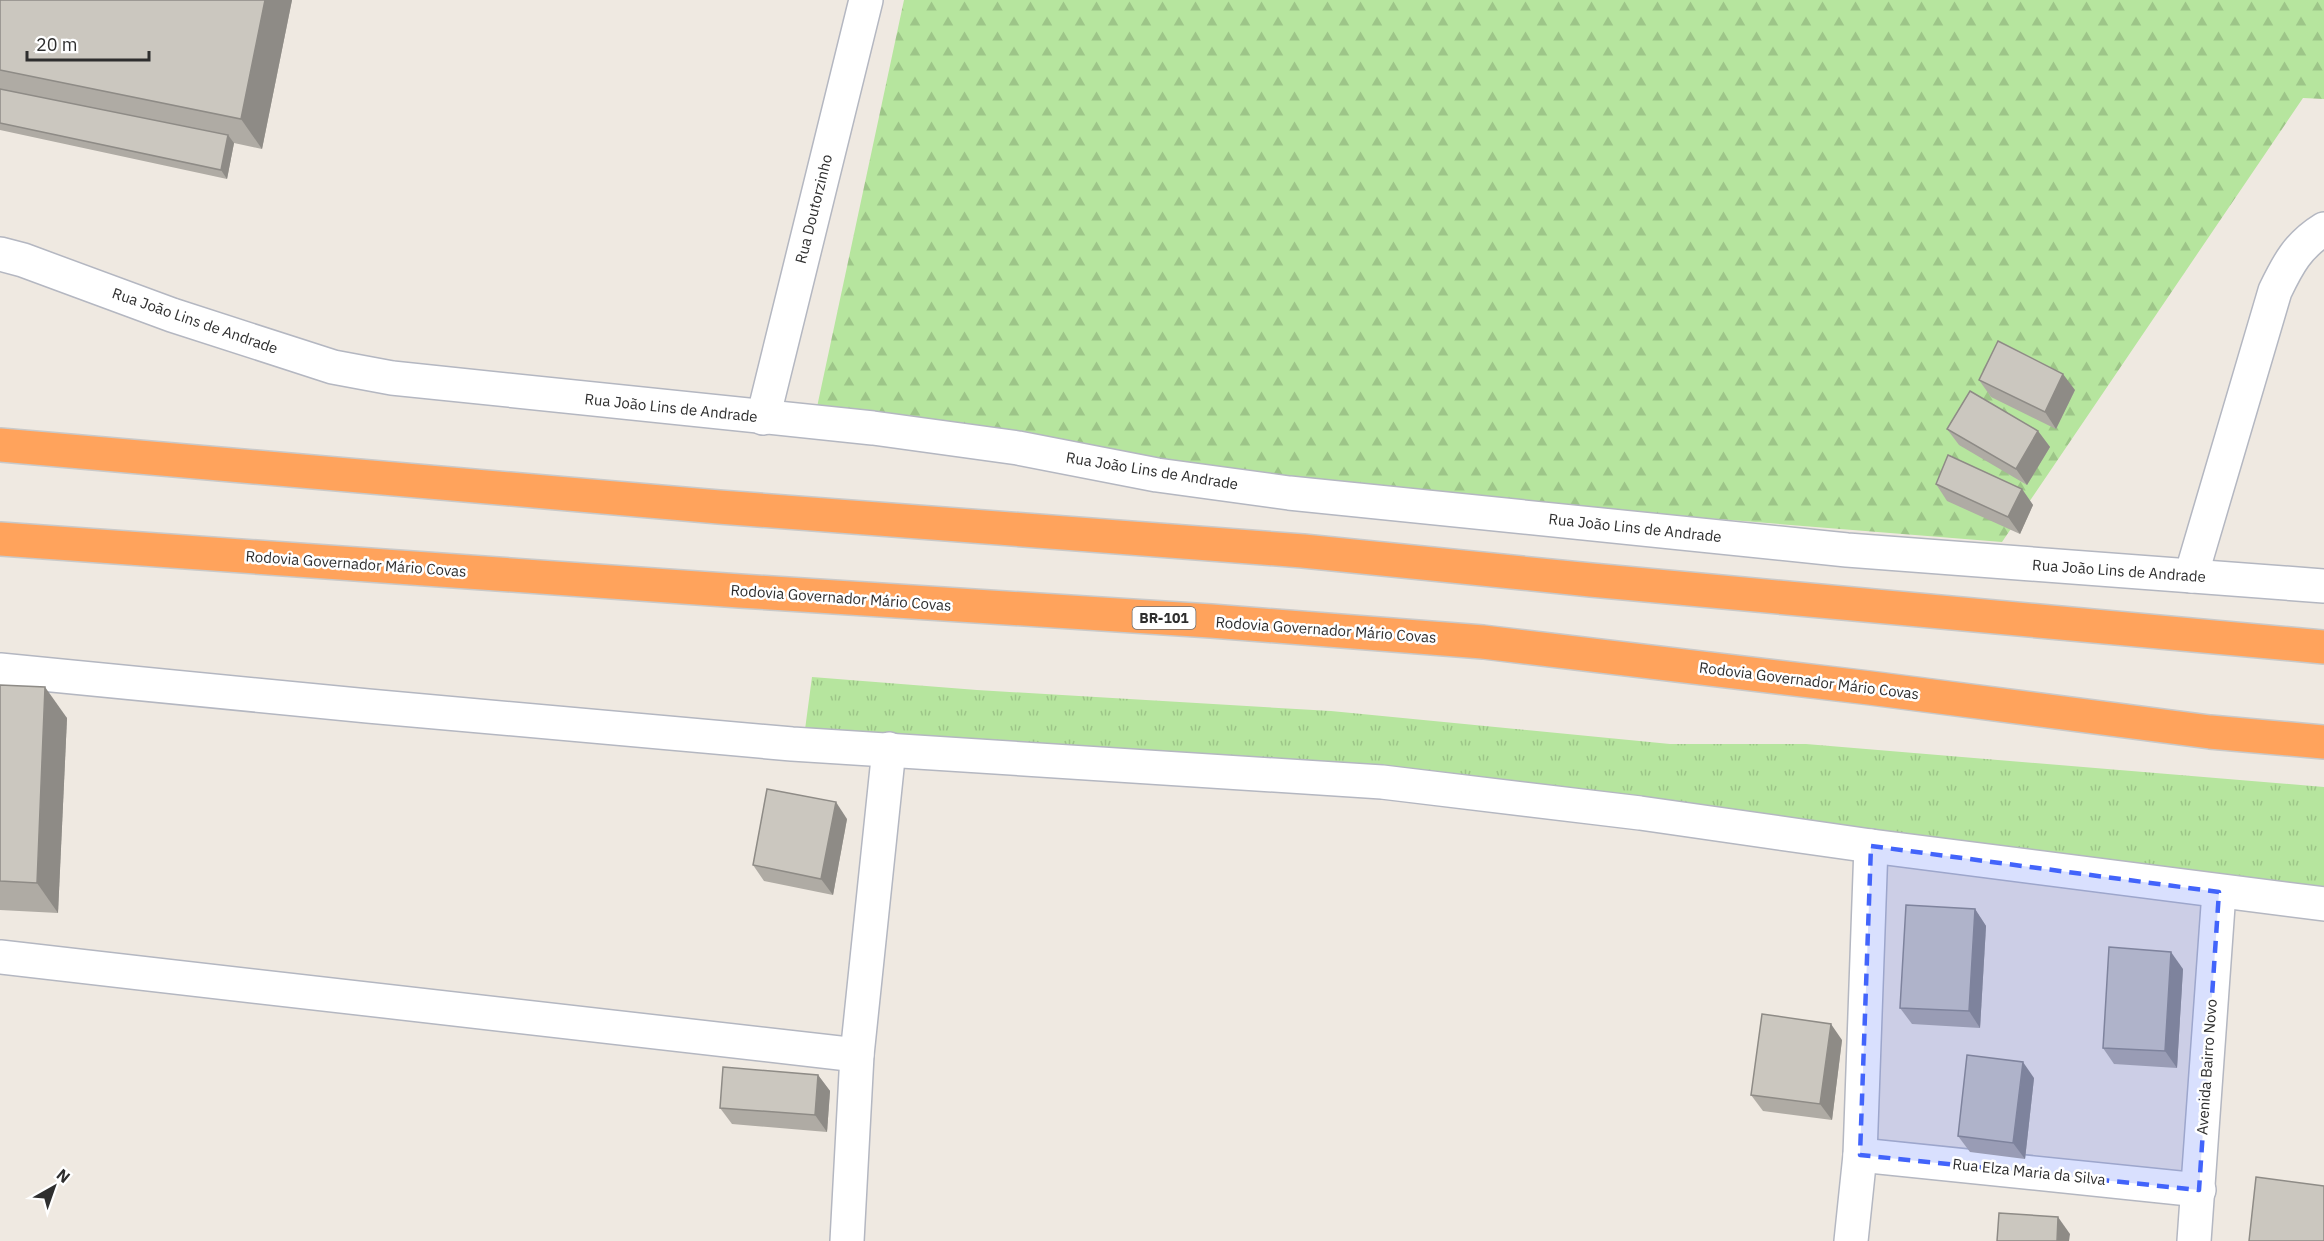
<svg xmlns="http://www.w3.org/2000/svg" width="2324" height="1241" font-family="'IBM Plex Sans',sans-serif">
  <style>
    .grass { fill: url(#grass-tufts) }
    .forest { fill: url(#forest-firs) }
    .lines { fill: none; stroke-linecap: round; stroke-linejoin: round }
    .minor-casing { stroke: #b4b7c1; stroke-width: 36 }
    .highway-casing { stroke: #c9c9c9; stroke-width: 36 }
    .minor { stroke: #fff; stroke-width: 33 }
    .highway { stroke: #ffa35c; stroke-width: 33 }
    .wall { fill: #afaba4 }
    .shaded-wall { fill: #8e8b86 }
    .building { fill: #cbc7bf; stroke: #8e8b86; stroke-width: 1.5 }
    .marked { fill: #4264fb; fill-opacity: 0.2; stroke: #4264fb; stroke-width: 4.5; stroke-dasharray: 12 8; stroke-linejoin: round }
    .labels { text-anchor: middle; stroke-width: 5; stroke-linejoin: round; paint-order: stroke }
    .shield { fill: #fff; stroke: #6d6d6d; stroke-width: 1.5 }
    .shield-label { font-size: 14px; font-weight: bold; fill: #2e2e2e }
    .street-label { font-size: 15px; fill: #2e2e2e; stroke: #fff }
  </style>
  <defs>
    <pattern id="grass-tufts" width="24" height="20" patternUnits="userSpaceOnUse" patternTransform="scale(1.5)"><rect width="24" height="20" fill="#b6e59e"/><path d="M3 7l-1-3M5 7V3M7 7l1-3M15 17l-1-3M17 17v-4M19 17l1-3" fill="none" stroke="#9dc588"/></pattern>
    <pattern id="forest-firs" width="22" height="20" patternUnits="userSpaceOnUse" patternTransform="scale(1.5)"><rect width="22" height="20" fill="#b6e59e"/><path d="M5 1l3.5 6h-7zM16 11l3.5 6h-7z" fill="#9dc588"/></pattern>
  </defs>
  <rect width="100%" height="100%" fill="#efe9e1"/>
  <polygon class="grass" points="812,677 977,690 1331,711 1670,744 1806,744 2324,787 2324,890 804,737"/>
  <polygon class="forest" points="904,0 2324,0 2324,99 2303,98 2002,542 1211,478 1029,432 817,407"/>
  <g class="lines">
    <g class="minor-casing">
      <g id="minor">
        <polyline points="0,254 23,260 172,315 333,367 392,378 873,428 1018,448 1157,475 1289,493 1847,550 2324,586"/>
        <polyline points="763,418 866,0"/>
        <path d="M2191 576 2275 291C2288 264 2298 245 2324 229"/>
        <polyline points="0,670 368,706 792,744 1382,782 1640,813 1871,846 2324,904"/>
        <polyline points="0,957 857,1055"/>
        <polyline points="1860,1155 2199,1190"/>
        <polyline points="847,1241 857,1055 889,749"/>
        <polyline points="1851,1241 1860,1155 1871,846"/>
        <polyline points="2194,1241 2219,892"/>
      </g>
    </g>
    <g class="highway-casing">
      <g id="highway">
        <polyline points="0,445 719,507 1303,551 1591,580 2324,647"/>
        <polyline points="0,539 740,591 1211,621 1483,642 1870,688 2210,732 2324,742"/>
      </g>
    </g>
    <use href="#minor" class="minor"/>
    <use href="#highway" class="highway"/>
  </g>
  <g class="wall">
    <polygon points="0,0 292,0 262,149 234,143 227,179 0,130"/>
    <polygon points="1979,380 2075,390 2056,429 1991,397"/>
    <polygon points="1947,429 2038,431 2050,447 2027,485 1959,445"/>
    <polygon points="1936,484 2022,489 2033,505 2020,534 1947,501"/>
    <polygon points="0,685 67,718 58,913 0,910"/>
    <polygon points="847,819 833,895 764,881 753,865"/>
    <polygon points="1975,909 1986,926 1980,1028 1912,1024 1900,1008"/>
    <polygon points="2183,969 2177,1068 2114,1064 2103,1048"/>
    <polygon points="1842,1040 1832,1120 1763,1111 1751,1095"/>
    <polygon points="818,1075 830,1091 827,1132 732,1124 720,1108"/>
    <polygon points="2034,1078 2025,1159 1970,1152 1958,1136"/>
  </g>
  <g class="shaded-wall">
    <polygon points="265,0 292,0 262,149 241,119"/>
    <polygon points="228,135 234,143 227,179 221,170"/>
    <polygon points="2063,374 2075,390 2056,429 2045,412"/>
    <polygon points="2038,431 2050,447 2027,485 2016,469"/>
    <polygon points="2022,489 2033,505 2020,534 2008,517"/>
    <polygon points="45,687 67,718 58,913 37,883"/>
    <polygon points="836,802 847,819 833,895 821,879"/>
    <polygon points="1975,909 1986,926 1980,1028 1969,1011"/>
    <polygon points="2171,952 2183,969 2177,1068 2165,1051"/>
    <polygon points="1831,1024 1842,1040 1832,1120 1820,1104"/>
    <polygon points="2023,1062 2034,1078 2025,1159 2013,1143"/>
    <polygon points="818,1075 830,1091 827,1132 815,1115"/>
    <polygon points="2058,1217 2070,1234 2069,1241 2057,1241"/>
  </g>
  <g class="building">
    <polygon points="0,0 265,0 241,119 0,70"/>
    <polygon points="0,89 228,135 221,170 0,123"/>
    <polygon points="1998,341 2063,374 2045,412 1979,380"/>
    <polygon points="1970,391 2038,431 2016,469 1947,429"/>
    <polygon points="1948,455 2022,489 2008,517 1936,484"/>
    <polygon points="0,685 45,687 37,883 0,881"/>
    <polygon points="767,789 836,802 821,879 753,865"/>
    <polygon points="1906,905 1975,909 1969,1011 1900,1008"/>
    <polygon points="2109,947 2171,952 2165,1051 2103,1048"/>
    <polygon points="1762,1014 1831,1024 1820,1104 1751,1095"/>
    <polygon points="1967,1055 2023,1062 2013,1143 1958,1136"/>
    <polygon points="723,1067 818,1075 815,1115 720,1108"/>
    <polygon points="2256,1177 2324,1186 2324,1241 2249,1241"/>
    <polygon points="1999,1213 2058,1217 2057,1241 1997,1241"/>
  </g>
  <path class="marked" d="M1871 846 2219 892 2199 1190 1860 1155Z"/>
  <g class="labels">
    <rect class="shield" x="1132.5" y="607" width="63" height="22" rx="4.5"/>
    <g class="shield-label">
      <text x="1164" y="623">BR-101</text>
    </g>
    <g class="street-label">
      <text transform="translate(814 209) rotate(-76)" y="5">Rua Doutorzinho</text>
      <text transform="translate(195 321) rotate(19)" y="5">Rua João Lins de Andrade</text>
      <text transform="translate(671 408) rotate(6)" y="5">Rua João Lins de Andrade</text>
      <text transform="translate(1152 471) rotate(9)" y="5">Rua João Lins de Andrade</text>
      <text transform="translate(1635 528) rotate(6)" y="5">Rua João Lins de Andrade</text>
      <text transform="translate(356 564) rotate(4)" y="5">Rodovia Governador Mário Covas</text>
      <text transform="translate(2119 571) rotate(4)" y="5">Rua João Lins de Andrade</text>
      <text transform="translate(841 598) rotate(4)" y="5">Rodovia Governador Mário Covas</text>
      <text transform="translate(1326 630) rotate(4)" y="5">Rodovia Governador Mário Covas</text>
      <text transform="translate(1809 681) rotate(7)" y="5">Rodovia Governador Mário Covas</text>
      <text transform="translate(2207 1067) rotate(-86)" y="5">Avenida Bairro Novo</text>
      <text transform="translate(2029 1172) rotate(6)" y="5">Rua Elza Maria da Silva</text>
    </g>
  </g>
  <g transform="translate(54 1187) rotate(40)" stroke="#ffffff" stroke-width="4.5" paint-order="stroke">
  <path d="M0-4.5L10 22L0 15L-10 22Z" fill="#2e2e2e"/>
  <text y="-9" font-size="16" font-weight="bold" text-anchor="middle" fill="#2e2e2e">N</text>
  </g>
  <path d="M27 51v9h122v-9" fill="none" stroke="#2e2e2e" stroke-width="3"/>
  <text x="36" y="51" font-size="18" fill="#2e2e2e" stroke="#ffffff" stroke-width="4.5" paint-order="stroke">20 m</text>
</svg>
